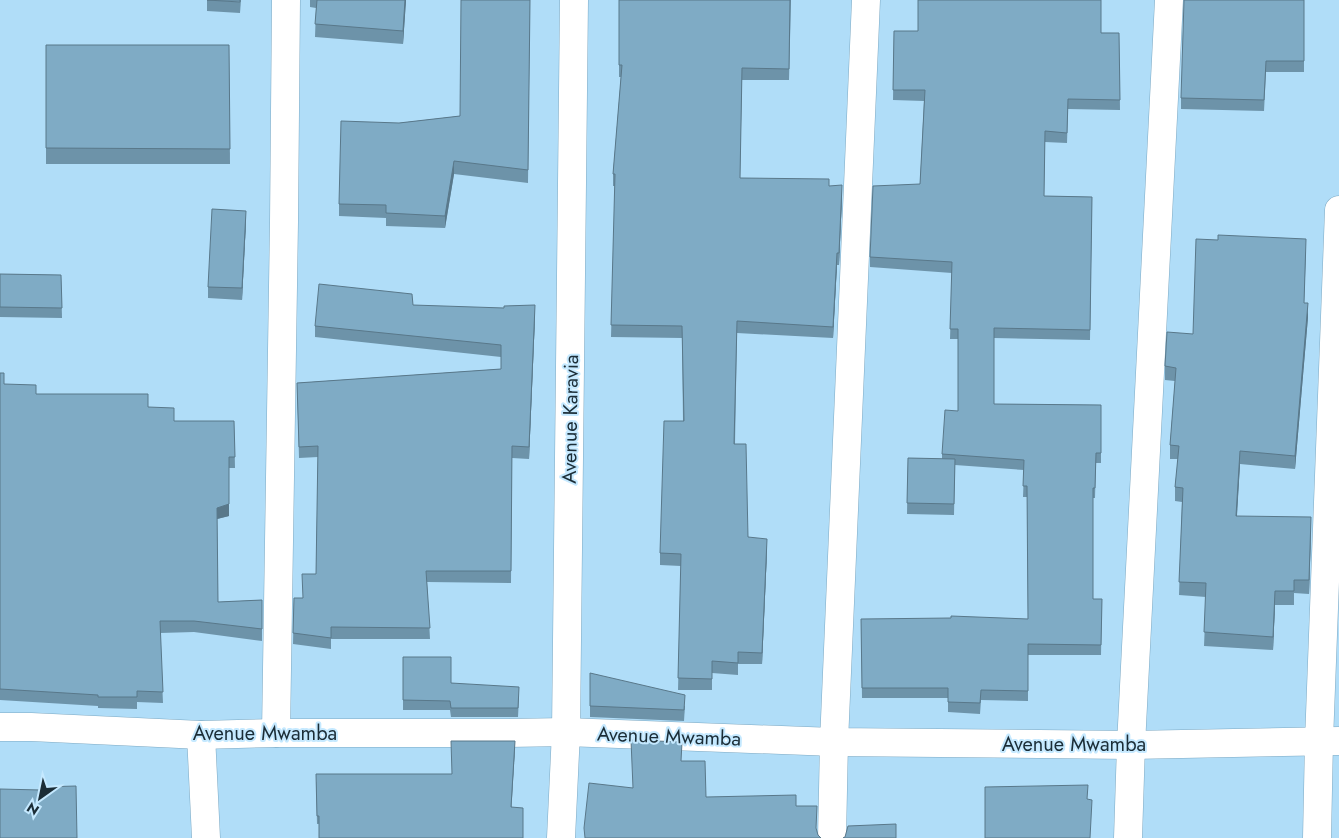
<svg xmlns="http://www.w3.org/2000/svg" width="1339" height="838" font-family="Jost,sans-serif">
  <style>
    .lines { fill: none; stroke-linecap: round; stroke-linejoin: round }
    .street-casing { stroke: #7da9c3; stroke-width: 29 }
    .street { stroke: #fff; stroke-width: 28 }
    .wall { fill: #6d93a9 }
    .shaded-wall { fill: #59788a }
    .building { fill: #7fabc5; stroke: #59788a }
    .labels { text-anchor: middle; stroke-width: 4; stroke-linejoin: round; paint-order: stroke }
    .street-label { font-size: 20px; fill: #1b2d37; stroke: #c5e9ff }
  </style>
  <rect width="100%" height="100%" fill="#b0ddf8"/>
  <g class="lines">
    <g class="street-casing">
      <g id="street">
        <polyline points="0,727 31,727 201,735 276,733 504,733 566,732 834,742 1131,745 1339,741"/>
        <polyline points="276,733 284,222 286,0"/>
        <polyline points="201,735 206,838"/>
        <polyline points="561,838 566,732 574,0"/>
        <polyline points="832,838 834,742 866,0"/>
        <polyline points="1128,838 1131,745 1169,0"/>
        <polyline points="1317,838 1319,741 1339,210"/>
      </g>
    </g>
    <use href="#street" class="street"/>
  </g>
  <g class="wall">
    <polygon points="207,0 241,0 240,13 207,11"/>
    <polygon points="310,0 406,0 403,44 315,37 316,8 310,7"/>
    <polygon points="530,0 528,183 454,174 445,228 386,226 386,218 339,216 339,204 399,123 460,116"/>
    <polygon points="619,0 791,0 789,80 742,80 740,178 829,186 842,197 839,265 837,265 833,338 737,333 735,444 748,537 767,551 762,664 738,664 738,675 712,673 712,690 678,690 681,566 660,565 660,553 683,421 682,338 611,337 615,186 613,186 613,174 621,77 619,77"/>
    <polygon points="1304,0 1304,72 1266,72 1264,111 1181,109 1181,98"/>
    <polygon points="894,31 1119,33 1120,110 1068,109 1067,143 1045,142 1044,196 1092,197 1090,340 994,338 994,404 1101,405 1101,463 1096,463 1095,498 1093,498 1093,599 1102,599 1101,655 1028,655 1028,701 981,700 980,714 948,712 948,698 862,698 861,619 1028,619 1027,497 1023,497 1024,470 955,465 954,515 907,514 908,458 942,459 942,454 958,411 958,339 950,339 952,273 870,267 870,257 920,184 924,101 893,100"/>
    <polygon points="46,45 229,45 230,164 46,164"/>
    <polygon points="246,222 242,300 208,298 208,287"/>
    <polygon points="1306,252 1304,303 1308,317 1295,469 1240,464 1237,516 1311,531 1309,594 1294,593 1294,605 1275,605 1273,650 1204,646 1206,597 1179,595 1182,502 1175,501 1175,487 1178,459 1170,459 1170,445 1175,381 1165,380 1165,366 1193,334"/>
    <polygon points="0,274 61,275 62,318 0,317"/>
    <polygon points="413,305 535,317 529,459 512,458 511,583 427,582 430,639 331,639 331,649 293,644 294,598 303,598 316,574 318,457 299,458 297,383 501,369 501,357 315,337 315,326"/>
    <polygon points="0,373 4,384 36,394 148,407 174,421 234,421 235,468 229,468 229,516 217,519 218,602 262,600 262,641 194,632 160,633 163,703 137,702 137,709 98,708 98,706 0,700"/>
    <polygon points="403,657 451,683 519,697 518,717 451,717 450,710 403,710"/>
    <polygon points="590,673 685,706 684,721 590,717"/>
    <polygon points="515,748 511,807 317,824 316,782 452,774"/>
  </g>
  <g class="shaded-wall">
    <polygon points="405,0 406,0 403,44 403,31"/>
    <polygon points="454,161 454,174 445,228 445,216"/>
    <polygon points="842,185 842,197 839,265 839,253"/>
    <polygon points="246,211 246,222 242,300 242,288"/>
    <polygon points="837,253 837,265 833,338 833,327"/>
    <polygon points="1308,303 1308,317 1295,469 1295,456"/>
    <polygon points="535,305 535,317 529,459 529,447"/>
    <polygon points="1240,451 1240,464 1236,529 1236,516"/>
    <polygon points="229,504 229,516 217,519 217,508"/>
    <polygon points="1311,517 1311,531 1309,594 1309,580"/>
    <polygon points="767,539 767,551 762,664 762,653"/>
    <polygon points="1275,591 1275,605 1273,650 1273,637"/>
    <polygon points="515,741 515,748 511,815 511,807"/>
  </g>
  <g class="building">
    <polygon points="207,0 240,0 240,2"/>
    <polygon points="317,0 405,0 403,31 315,24"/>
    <polygon points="461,0 530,0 528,170 454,161 445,216 386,213 386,205 339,204 341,121 399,123 460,116"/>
    <polygon points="619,0 790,0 789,69 742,68 740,178 829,179 829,186 842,185 839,253 837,253 833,327 737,321 734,444 746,444 748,537 767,539 762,653 738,652 738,663 712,661 712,679 678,678 681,554 660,553 664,421 684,421 682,326 611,325 615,174 613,174 622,65 619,65"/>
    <polygon points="918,0 1101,0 1101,33 1119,33 1120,100 1068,99 1067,133 1045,131 1044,196 1092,197 1090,330 994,328 994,404 1101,405 1101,453 1096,453 1095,488 1093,488 1093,599 1102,599 1101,645 1028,644 1028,691 981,690 980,703 948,702 948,688 862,688 861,619 951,618 951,616 1028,619 1027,486 1023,486 1024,460 942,454 945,410 958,411 958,329 950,329 952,262 870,257 873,186 920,184 925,90 893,90 894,31 918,31"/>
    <polygon points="1184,0 1304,0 1304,61 1266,61 1264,100 1181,98"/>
    <polygon points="46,45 229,45 230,149 46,148"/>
    <polygon points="212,209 246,211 242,288 208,287"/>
    <polygon points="1218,235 1306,239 1304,303 1308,303 1295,456 1240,451 1236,516 1311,517 1309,580 1294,580 1294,591 1275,591 1273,637 1204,632 1206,583 1179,582 1183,488 1175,487 1179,446 1170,445 1176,368 1165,366 1167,332 1193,334 1196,239 1218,240"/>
    <polygon points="0,274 61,275 62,308 0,307"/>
    <polygon points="319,284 412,294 413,305 504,308 504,306 535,305 529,447 512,446 511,571 426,571 430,628 331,627 331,638 293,633 294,598 303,598 302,574 316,574 318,446 299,447 297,383 501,369 501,345 315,326"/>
    <polygon points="0,373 4,373 4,384 36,385 36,394 148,394 148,407 174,408 174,421 234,421 235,457 229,457 229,504 217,508 218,602 262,600 262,629 194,621 160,621 163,692 137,691 137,697 98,697 98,695 0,689"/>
    <polygon points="908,458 955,459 954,504 907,503"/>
    <polygon points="403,657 451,657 451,683 519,687 518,708 451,708 450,701 403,700"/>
    <polygon points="590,673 685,695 684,710 590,706"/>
    <polygon points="631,740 682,742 681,761 705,761 706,797 796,795 796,806 817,806 816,828 818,835 821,838 585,838 584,828 589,783 633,788"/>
    <polygon points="451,741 515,741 511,807 523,808 523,838 319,838 319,816 317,816 316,774 452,774"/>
    <polygon points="1088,785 1087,799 1092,800 1090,838 985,838 985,787"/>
    <polygon points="76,786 77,838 0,838 0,789 41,790 41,787"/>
    <polygon points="896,824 896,838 843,838 845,837 848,826"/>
  </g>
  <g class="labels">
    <g class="street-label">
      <text transform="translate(570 419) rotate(-89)" y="7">Avenue Karavia</text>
      <text x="265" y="740">Avenue Mwamba</text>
      <text transform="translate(669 736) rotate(2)" y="7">Avenue Mwamba</text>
      <text x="1074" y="751">Avenue Mwamba</text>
    </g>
  </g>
  <g transform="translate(40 798) rotate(213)" stroke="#c5e9ff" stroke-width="4" paint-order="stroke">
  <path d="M0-4L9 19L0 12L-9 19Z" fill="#1b2d37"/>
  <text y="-8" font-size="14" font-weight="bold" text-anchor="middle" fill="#1b2d37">N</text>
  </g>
</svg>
